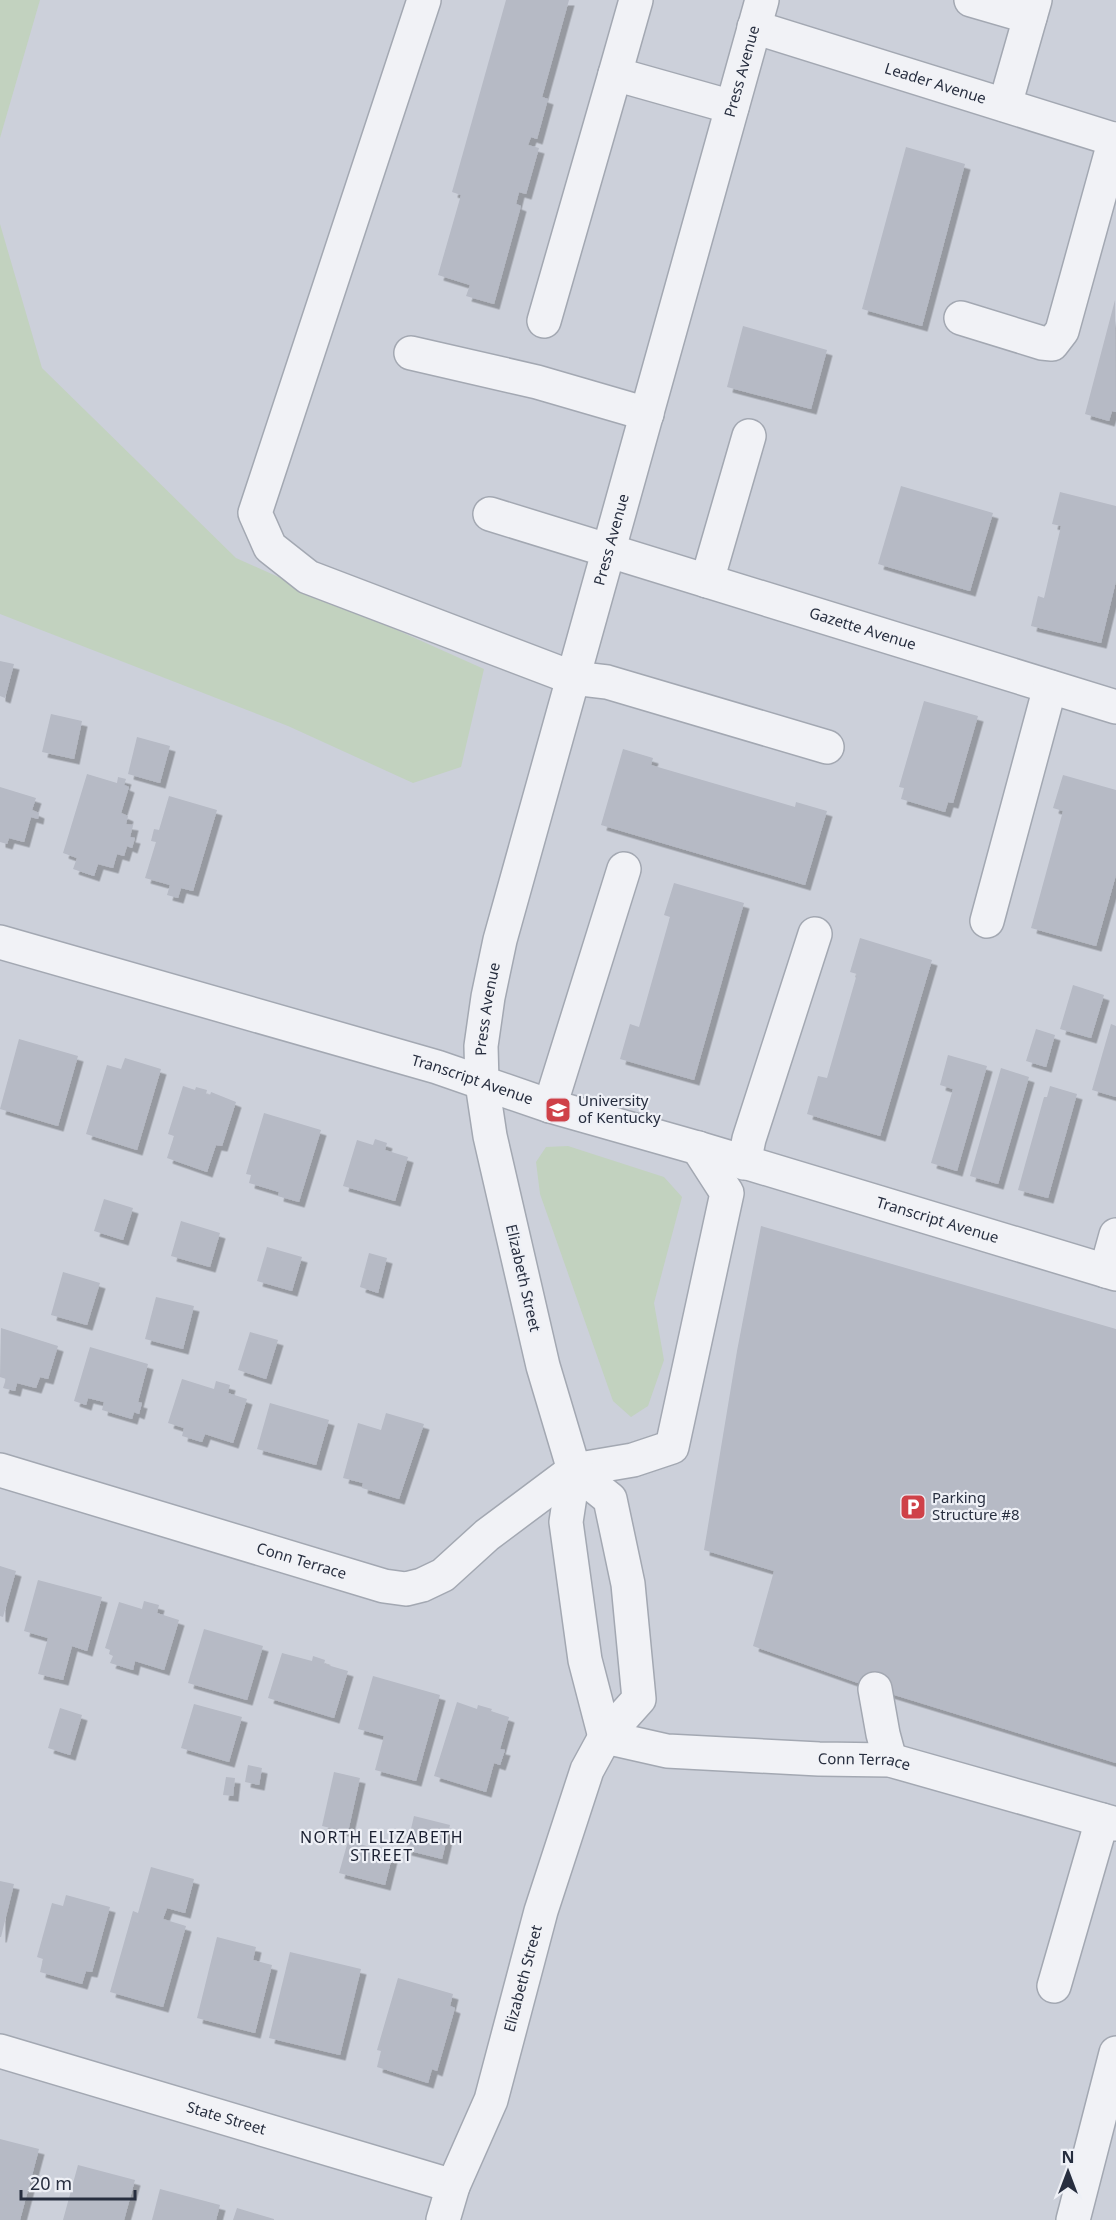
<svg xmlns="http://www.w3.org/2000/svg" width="1116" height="2220" font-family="'Noto Sans',sans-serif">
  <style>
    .built { fill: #ccd0da }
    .green { fill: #c2d2bf }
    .building { fill: #b6bac5; filter: url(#shadow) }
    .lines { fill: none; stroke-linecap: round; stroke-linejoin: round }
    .minor-casing { stroke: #a3a8b2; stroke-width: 36 }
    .minor { stroke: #f1f2f6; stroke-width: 33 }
    .labels { text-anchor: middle; stroke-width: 4.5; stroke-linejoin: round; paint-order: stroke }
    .street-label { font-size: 15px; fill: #272e3f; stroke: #eef0f6 }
    .poi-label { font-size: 15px; fill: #272e3f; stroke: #eef0f6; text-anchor: start }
    .neighbourhood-label { font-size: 16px; letter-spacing: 1.5px; fill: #1a1f30; stroke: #eef0f6 }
  </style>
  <defs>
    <filter id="shadow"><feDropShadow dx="5.5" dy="5.5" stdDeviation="0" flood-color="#0004"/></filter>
  </defs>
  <rect width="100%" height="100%" fill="#dee1e8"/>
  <rect class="built" x="0" y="0" width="1116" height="2220"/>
  <g class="green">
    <polygon points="0,0 40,0 0,138"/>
    <polygon points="0,224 42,368 236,558 484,669 461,767 413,783 288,726 0,614"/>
    <polygon points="568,1146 664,1177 682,1197 654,1303 664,1360 648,1406 631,1417 613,1401 540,1194 536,1162 546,1147"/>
  </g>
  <g class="building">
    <polygon points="506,0 569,0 542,97 548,99 537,139 531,137 528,145 539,148 526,194 519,192 516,204 521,206 494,304 466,296 470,285 438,275 461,195 452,192"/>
    <polygon points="906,147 965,164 922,326 862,309"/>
    <polygon points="1115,300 1116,412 1112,411 1109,421 1085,414"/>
    <polygon points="743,326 827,350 811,409 727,387"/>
    <polygon points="901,486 993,513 970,591 878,564"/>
    <polygon points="1060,492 1116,506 1116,581 1101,643 1031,626 1038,596 1044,598 1061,526 1052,524"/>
    <polygon points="0,661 14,664 5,698 0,696"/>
    <polygon points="924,701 978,716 953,803 948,802 945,812 901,799 904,788 899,787"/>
    <polygon points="51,714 82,721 74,759 42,752"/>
    <polygon points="137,737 170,746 160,783 128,774"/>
    <polygon points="623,749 653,758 651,765 795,807 796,802 827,811 805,885 601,825"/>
    <polygon points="87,774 117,783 118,777 126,779 124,785 129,787 121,813 128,816 126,824 133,825 130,837 135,838 132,848 127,846 124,856 117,854 113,868 98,864 94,876 73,869 77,858 63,853"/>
    <polygon points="1063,775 1116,790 1116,875 1096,946 1031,928 1063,811 1053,808"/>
    <polygon points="0,787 36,798 32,810 39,813 38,819 31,817 24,842 9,838 7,844 0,842"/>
    <polygon points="169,796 217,810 193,891 181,888 178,898 167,895 170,885 145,878 156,842 151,841 154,829 159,830"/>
    <polygon points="674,883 744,903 694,1080 620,1059 630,1024 639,1027 670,917 664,915"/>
    <polygon points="860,938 932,960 880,1136 807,1114 818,1076 827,1078 857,974 850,972"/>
    <polygon points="1073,985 1104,995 1091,1038 1060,1029"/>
    <polygon points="1111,1024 1116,1026 1116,1097 1092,1090"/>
    <polygon points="1036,1029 1055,1035 1046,1067 1026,1061"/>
    <polygon points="19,1039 78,1056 58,1126 0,1109"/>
    <polygon points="948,1055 987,1066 957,1171 931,1163 953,1089 940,1085"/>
    <polygon points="125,1058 161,1069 137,1150 86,1134 107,1065 121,1069"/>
    <polygon points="1001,1068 1029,1077 998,1184 970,1176"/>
    <polygon points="183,1086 195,1090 196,1087 207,1090 206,1094 210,1095 211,1092 236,1102 222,1146 216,1145 207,1172 167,1158 174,1136 168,1134"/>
    <polygon points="1050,1086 1077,1094 1048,1198 1018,1190 1044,1097 1047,1097"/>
    <polygon points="264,1113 321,1130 299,1202 278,1196 279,1192 249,1183 251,1175 246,1174"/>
    <polygon points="375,1139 387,1143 385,1150 408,1157 395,1201 343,1186 357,1140 373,1145"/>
    <polygon points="104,1199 133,1208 123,1240 94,1231"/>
    <polygon points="181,1221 220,1233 210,1267 171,1256"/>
    <polygon points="761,1226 1116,1329 1116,1763 875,1689 753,1646 774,1571 704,1550 737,1351"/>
    <polygon points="267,1247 302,1257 292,1291 257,1281"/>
    <polygon points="369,1253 387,1258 378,1293 360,1287"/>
    <polygon points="63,1272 100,1283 87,1325 51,1315"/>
    <polygon points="156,1297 194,1306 183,1349 145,1339"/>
    <polygon points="1,1328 58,1346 48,1379 40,1377 36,1388 17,1383 15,1391 3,1388 6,1379 0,1377"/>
    <polygon points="250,1332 278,1340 266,1379 238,1370"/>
    <polygon points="90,1347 148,1364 138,1402 142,1403 139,1414 134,1412 132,1419 102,1410 104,1402 88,1398 86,1405 74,1401"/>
    <polygon points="182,1379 214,1389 216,1381 230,1385 228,1393 247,1399 233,1443 205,1434 202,1442 182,1436 184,1428 168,1423"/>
    <polygon points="270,1403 329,1420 316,1465 257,1449"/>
    <polygon points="386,1413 424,1424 399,1499 362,1488 363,1483 343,1478 358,1423 381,1430"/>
    <polygon points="0,1566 16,1571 3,1617 0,1616"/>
    <polygon points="38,1580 102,1597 87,1651 72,1646 63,1680 38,1674 48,1638 24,1631"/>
    <polygon points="144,1601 159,1605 157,1613 179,1620 164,1670 135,1661 133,1670 110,1663 113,1656 109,1654 110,1650 105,1648 119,1602 142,1609"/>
    <polygon points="204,1629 263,1646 247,1700 188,1683"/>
    <polygon points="282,1653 312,1661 313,1656 325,1660 324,1664 348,1671 334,1718 268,1698"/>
    <polygon points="373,1676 440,1695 416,1781 375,1770 384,1736 358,1729"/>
    <polygon points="457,1702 477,1709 478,1705 492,1709 491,1711 509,1717 500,1749 505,1750 500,1765 494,1763 486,1792 434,1776"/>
    <polygon points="194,1704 242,1717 229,1762 181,1748"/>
    <polygon points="60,1708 82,1715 70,1755 48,1748"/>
    <polygon points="248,1765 262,1768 259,1785 245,1782"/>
    <polygon points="334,1772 360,1778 348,1832 322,1826"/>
    <polygon points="226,1777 235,1778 233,1796 223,1795"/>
    <polygon points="414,1816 450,1825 442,1859 406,1850"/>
    <polygon points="348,1841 393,1853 385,1885 339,1873"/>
    <polygon points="151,1867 194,1879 185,1913 167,1908 163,1919 186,1926 163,2007 110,1992 133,1911 138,1913"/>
    <polygon points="0,1881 14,1884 1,1937 0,1937"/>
    <polygon points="66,1895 110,1907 92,1972 86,1971 82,1984 40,1972 43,1959 37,1957 52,1903 63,1906"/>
    <polygon points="217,1937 256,1947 253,1960 272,1965 255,2033 197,2018"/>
    <polygon points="290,1952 361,1969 340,2055 269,2038"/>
    <polygon points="398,1978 453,1994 450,2006 455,2008 437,2071 432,2069 428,2083 377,2067 381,2051 377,2050"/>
    <polygon points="0,2139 39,2149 20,2220 0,2220"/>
    <polygon points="78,2165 135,2180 124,2220 63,2220"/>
    <polygon points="160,2189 220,2205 216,2220 152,2220"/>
    <polygon points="237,2208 274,2219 274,2220 233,2220"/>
  </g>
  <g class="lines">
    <g class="minor-casing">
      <g id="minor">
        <polyline points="424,0 255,513 270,547 308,577 573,678 607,682 827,747"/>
        <polyline points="636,0 615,74 732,107"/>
        <polyline points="971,0 1030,17"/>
        <path id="s1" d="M754 27 1116 140"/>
        <polyline points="1005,105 1035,0"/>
        <polyline points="961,318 1042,343 1052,344 1062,331 1115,139"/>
        <polyline points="544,321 615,74"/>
        <polyline points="411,353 537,382 647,414"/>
        <path id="s2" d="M490 514 1116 707"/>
        <polyline points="707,581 749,436"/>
        <polyline points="987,921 1050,687"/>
        <path id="s3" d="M0 942 437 1067 550 1106 698 1148 1116 1274"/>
        <polyline points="550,1106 624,869"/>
        <polyline points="744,1163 749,1139 815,934"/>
        <polyline points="1106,1271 1116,1235"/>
        <path id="s4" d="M0 1470 384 1586 406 1589 422 1585 443 1575 487 1535 574 1470 633 1460 672 1447 727 1193 698 1148"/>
        <polyline points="875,1689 883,1734 890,1760"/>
        <path id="s5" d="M605 1737 585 1660 566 1522 574 1470 543 1366 490 1136 482 1083 481 1046 488 997 500 940 762 0"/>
        <path id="s6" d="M605 1737 667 1751 819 1759 890 1760 1116 1824"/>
        <polyline points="1054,1986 1102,1820"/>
        <path id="s7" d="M0 2051 453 2186"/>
        <path id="s8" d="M443 2220 453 2186 491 2100 541 1911 587 1770 605 1737 639 1699 628 1584 610 1499 574 1470"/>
        <polyline points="1073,2220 1116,2053"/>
      </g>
    </g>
    <use href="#minor" class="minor"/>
  </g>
  <defs>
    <g id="university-square" transform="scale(1.35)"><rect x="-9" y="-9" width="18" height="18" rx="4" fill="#cf4148" stroke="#eef0f6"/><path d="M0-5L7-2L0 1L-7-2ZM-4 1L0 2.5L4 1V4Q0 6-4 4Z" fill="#fff"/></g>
    <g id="parking-square" transform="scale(1.35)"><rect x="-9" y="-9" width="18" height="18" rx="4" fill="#cf4148" stroke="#eef0f6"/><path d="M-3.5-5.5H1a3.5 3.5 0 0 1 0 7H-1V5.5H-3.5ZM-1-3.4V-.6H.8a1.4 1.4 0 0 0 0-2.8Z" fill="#fff"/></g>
  </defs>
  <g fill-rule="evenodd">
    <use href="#university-square" x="558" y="1110"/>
    <use href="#parking-square" x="913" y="1507"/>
  </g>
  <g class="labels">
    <g class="street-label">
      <text dy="5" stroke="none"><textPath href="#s5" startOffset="1716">Press Avenue</textPath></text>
      <text dy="5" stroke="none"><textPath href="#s1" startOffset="190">Leader Avenue</textPath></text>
      <text dy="5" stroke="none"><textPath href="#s5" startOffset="1230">Press Avenue</textPath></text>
      <text dy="5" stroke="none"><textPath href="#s2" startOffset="390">Gazette Avenue</textPath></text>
      <text dy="5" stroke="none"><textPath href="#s5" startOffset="744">Press Avenue</textPath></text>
      <text dy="5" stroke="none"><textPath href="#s3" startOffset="492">Transcript Avenue</textPath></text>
      <text dy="5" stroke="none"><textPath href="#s3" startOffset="978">Transcript Avenue</textPath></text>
      <text transform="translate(523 1278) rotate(77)" y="5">Elizabeth Street</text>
      <text dy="5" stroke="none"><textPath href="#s4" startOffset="315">Conn Terrace</textPath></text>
      <text dy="5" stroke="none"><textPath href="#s6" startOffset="261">Conn Terrace</textPath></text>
      <text dy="5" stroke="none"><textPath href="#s8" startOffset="255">Elizabeth Street</textPath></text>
      <text dy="5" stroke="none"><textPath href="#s7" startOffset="236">State Street</textPath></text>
    </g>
    <g class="poi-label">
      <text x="578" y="1106">University<tspan x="578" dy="17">of Kentucky</tspan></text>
      <text x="932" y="1503">Parking<tspan x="932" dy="17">Structure #8</tspan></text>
    </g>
    <g class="neighbourhood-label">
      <text x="382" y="1843">NORTH ELIZABETH<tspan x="382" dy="18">STREET</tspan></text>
    </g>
  </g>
  <g transform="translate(1068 2172)" stroke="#eef0f6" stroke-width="4.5" paint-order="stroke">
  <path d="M0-4.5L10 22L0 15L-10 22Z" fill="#272e3f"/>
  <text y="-9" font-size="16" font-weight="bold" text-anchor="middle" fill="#272e3f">N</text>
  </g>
  <path d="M21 2190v9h114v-9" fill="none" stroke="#272e3f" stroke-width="3"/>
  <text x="30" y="2190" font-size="18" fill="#272e3f" stroke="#eef0f6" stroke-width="4.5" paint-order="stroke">20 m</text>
</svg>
